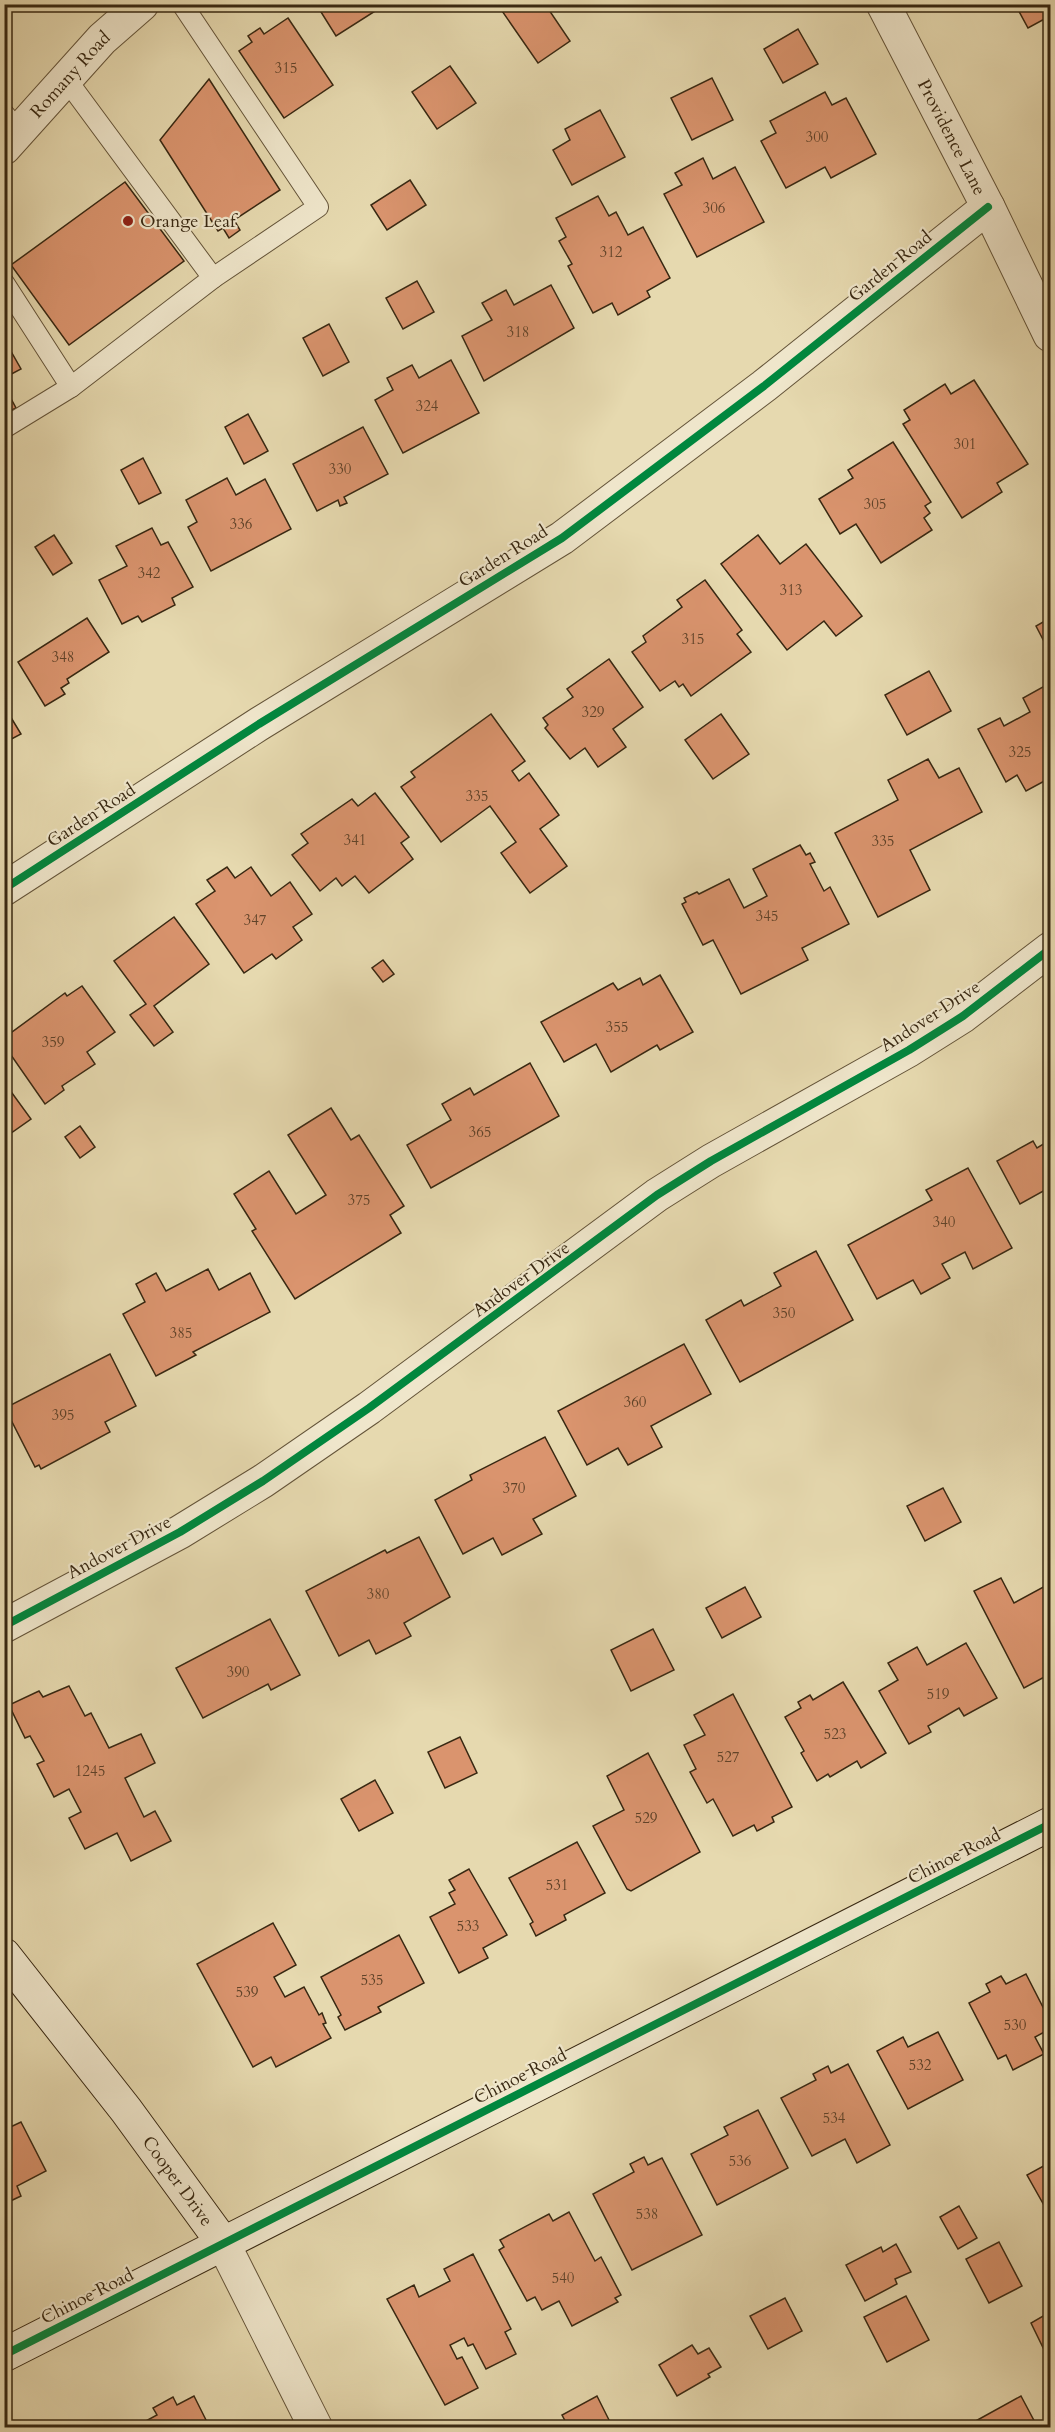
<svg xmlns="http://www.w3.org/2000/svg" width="1055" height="2432" font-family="Cardo,serif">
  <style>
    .building { fill: #da946e; stroke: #382812; stroke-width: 1.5 }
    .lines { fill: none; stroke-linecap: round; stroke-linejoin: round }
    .lane-casing { stroke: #645439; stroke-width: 22 }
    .street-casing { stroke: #645439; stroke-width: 35 }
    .secondary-casing { stroke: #382812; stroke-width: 35 }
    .lane { stroke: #efe6cb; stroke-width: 20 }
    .street { stroke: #efe6cb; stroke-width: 33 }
    .secondary { stroke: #efe6cb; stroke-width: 33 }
    .cycleway-casing { stroke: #efe6cb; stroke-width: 11 }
    .cycleway { stroke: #00873e; stroke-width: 8 }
    .poi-dot { fill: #8f2418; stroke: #efe6cb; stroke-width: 2 }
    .labels { text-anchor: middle; stroke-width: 4.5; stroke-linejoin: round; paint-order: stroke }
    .number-label { font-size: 15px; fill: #604329 }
    .street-label { font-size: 18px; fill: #382812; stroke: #efe6cb }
    .poi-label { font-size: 18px; fill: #382812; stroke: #efe6cb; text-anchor: start }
  </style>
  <rect width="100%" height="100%" fill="#e6d9af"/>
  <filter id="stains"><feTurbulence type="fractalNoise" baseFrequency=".00333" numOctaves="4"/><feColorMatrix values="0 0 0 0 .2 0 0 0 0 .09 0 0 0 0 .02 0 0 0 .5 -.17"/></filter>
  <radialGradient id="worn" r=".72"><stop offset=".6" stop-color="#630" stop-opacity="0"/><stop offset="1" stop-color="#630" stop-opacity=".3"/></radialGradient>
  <g class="building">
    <polygon points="316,4 393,4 386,9 383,6 336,36"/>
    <polygon points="506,4 545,4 570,41 538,63 500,8"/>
    <polygon points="1015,4 1050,4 1050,16 1028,28"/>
    <polygon points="288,18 333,85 284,118 239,51 252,42 248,36 260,28 264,34"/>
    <polygon points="798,29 818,64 783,83 764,49"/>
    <polygon points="450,66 476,103 437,129 412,92"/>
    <polygon points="712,78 733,120 692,140 671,98"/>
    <polygon points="209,79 280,190 234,220 240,230 229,238 223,228 218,231 160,140"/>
    <polygon points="825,92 832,105 846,98 876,154 831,178 825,167 786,188 761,141 776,133 770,121"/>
    <polygon points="600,110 625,157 572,185 553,150 570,140 565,129"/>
    <polygon points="703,158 713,179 735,167 764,222 697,257 664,194 682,185 675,173"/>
    <polygon points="410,180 426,205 387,230 371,205"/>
    <polygon points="125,182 184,261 69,345 11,265"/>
    <polygon points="598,196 609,216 616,212 628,235 643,227 670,278 647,291 650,297 618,315 612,303 593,313 568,266 572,264 559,241 566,237 556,218"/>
    <polygon points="417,281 434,312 403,329 386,298"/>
    <polygon points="551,285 574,328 484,381 462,336 492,320 482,303 506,290 514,305"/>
    <polygon points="329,324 349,362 323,376 303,338"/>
    <polygon points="4,339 21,369 4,378"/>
    <polygon points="451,360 479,413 403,453 375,400 393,390 387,378 412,365 419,378"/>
    <polygon points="974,380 1028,464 997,483 1002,492 962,518 903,424 910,420 904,410 945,384 951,394"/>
    <polygon points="9,395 16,408 4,414 4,397"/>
    <polygon points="248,414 268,451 244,464 225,427"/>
    <polygon points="363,427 388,474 344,497 347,503 340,506 338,500 317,511 293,464"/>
    <polygon points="893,442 931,502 925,506 930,513 924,518 932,530 881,563 856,524 840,534 819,499 853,478 848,470"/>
    <polygon points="143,458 161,493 139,504 121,470"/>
    <polygon points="227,478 236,495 265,479 291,529 211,571 188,527 197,522 186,500"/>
    <polygon points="152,528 161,545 168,542 193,587 172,598 175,605 142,622 138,616 122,624 99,580 127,566 116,546"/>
    <polygon points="54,535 72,563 53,575 35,547"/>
    <polygon points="758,535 780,564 806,544 862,616 836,636 824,621 787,650 721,564"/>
    <polygon points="705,580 742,630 737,634 751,652 691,696 683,684 679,687 675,681 660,691 632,652 646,642 643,636 682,607 677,600"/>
    <polygon points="87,618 109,652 67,679 69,683 61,688 65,694 45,706 18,662"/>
    <polygon points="1050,618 1050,653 1036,626"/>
    <polygon points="609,659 643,707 613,729 626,747 598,767 585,748 570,759 545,728 548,725 543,718 573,697 567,689"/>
    <polygon points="929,671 951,711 907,735 885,695"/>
    <polygon points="1050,683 1050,778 1026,791 1017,775 1006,782 978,729 1000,718 1004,726 1030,712 1023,698"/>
    <polygon points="4,706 21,734 4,743"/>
    <polygon points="491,714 525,761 512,771 519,781 529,773 559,815 540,829 567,866 530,893 501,853 516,842 490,806 441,842 401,787 415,777 411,772"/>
    <polygon points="721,714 749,754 713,779 685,740"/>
    <polygon points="928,759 939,778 959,768 982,812 910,850 930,890 878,917 835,833 898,800 888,780"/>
    <polygon points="375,793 409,837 401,843 413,859 369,893 355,876 342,886 336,878 320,891 292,855 308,843 301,834 352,799 358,806"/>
    <polygon points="800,845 806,855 810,853 815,862 810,864 824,891 830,887 849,924 802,948 808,960 741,994 713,940 703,945 682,904 686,902 684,898 697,892 699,894 729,879 744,908 767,896 753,869"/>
    <polygon points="227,867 235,878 251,867 271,896 290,882 312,914 293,927 302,940 276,959 272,954 244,973 196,904 215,891 207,880"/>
    <polygon points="174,917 209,964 154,1006 173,1032 154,1046 130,1015 146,1004 114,961"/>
    <polygon points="383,960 394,974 383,982 372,968"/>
    <polygon points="660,975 693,1032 660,1050 657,1045 611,1072 596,1044 564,1062 541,1022 613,983 618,990 640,978 643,985"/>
    <polygon points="82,986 115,1032 87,1052 95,1064 62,1086 64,1090 45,1104 4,1045 4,1038 65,993 67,996"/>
    <polygon points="530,1063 559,1116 431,1188 407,1145 451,1120 442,1104 470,1088 474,1095"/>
    <polygon points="4,1082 31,1119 4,1138"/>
    <polygon points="331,1108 351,1140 359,1135 404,1206 390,1215 401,1233 295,1299 252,1231 256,1229 234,1194 269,1171 296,1214 326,1195 288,1135"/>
    <polygon points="80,1126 95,1147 80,1158 65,1137"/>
    <polygon points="1050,1140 1050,1201 1045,1190 1020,1204 997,1161 1033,1141 1037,1148"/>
    <polygon points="968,1168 1012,1248 973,1269 965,1252 942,1264 950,1278 921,1294 913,1280 877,1299 848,1245 932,1200 926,1190"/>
    <polygon points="816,1251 853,1320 740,1382 706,1320 741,1300 744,1306 781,1286 774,1273"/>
    <polygon points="208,1269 219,1290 250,1273 270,1312 193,1352 196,1355 156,1376 123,1314 145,1302 136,1284 156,1273 166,1291"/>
    <polygon points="684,1344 711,1394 651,1426 662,1447 628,1465 618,1448 587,1465 558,1411"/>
    <polygon points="110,1354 136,1406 105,1422 110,1432 41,1469 39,1465 35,1467 5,1408"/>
    <polygon points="545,1437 576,1496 533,1519 542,1534 502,1555 493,1538 463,1554 435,1500 472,1480 470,1475"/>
    <polygon points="943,1488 961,1522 925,1541 907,1506"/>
    <polygon points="419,1537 450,1597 404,1623 411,1636 376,1654 369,1640 339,1656 306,1591 385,1550 387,1553"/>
    <polygon points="1001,1578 1014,1603 1047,1585 1050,1592 1050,1674 1024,1688 974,1591"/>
    <polygon points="745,1587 761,1617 722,1638 706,1608"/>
    <polygon points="270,1619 300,1675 271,1690 268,1684 203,1718 176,1668"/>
    <polygon points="653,1629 674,1670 631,1691 611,1650"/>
    <polygon points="966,1643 997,1698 964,1716 959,1708 928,1726 931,1732 909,1744 879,1691 898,1680 888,1663 917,1647 927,1665"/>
    <polygon points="843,1682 886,1753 861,1768 857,1761 830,1777 828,1774 817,1781 801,1753 804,1751 785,1717 801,1708 798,1702 810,1695 813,1700"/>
    <polygon points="69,1686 85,1716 91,1713 109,1748 141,1734 155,1763 125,1778 144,1817 155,1811 171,1841 131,1861 117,1833 85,1849 69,1818 81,1812 69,1789 54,1797 37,1764 44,1761 30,1736 25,1738 9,1705 39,1691 43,1697"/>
    <polygon points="733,1694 792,1807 772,1817 774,1822 757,1831 754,1825 733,1836 713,1799 707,1803 690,1772 696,1769 684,1745 705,1735 694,1715"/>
    <polygon points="460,1737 477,1773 445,1788 428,1752"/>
    <polygon points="648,1753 700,1852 631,1891 627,1889 593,1826 624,1810 607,1776"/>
    <polygon points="375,1780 393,1813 359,1831 341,1799"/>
    <polygon points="577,1842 605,1893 564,1915 566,1920 536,1936 530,1924 533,1922 509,1878"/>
    <polygon points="469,1869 507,1935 483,1948 488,1958 459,1973 430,1917 455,1904 449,1893 455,1890 449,1880"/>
    <polygon points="273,1923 296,1965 274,1977 285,1997 304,1987 319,2015 322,2013 326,2023 323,2024 331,2038 276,2067 271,2057 253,2067 197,1964"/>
    <polygon points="399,1935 424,1983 378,2007 381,2012 345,2030 338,2017 341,2015 321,1977"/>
    <polygon points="1026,1974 1050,2021 1050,2029 1035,2037 1044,2054 1013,2070 1006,2055 998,2059 969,2003 990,1992 986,1984 1001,1976 1006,1984"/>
    <polygon points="938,2032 963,2080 908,2109 877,2051 903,2037 908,2047"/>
    <polygon points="848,2064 890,2145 857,2163 845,2139 812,2156 781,2098 816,2080 813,2074 828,2066 831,2073"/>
    <polygon points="758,2110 788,2168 717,2205 691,2154 728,2135 724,2127"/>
    <polygon points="21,2122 46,2171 17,2186 21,2196 4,2204 4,2130"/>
    <polygon points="644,2157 648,2165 662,2158 702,2235 632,2270 593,2194 634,2172 630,2164"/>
    <polygon points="1049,2163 1050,2204 1045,2207 1027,2175"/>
    <polygon points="959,2206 977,2238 958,2249 940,2217"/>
    <polygon points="569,2212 595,2261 601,2257 621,2295 615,2298 618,2302 572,2326 559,2301 542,2310 535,2297 527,2301 499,2250 504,2247 500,2240 549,2214 553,2221"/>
    <polygon points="999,2242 1022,2286 989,2303 966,2259"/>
    <polygon points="896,2244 911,2272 895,2279 897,2284 865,2301 846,2265 881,2247 883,2252"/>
    <polygon points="473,2254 511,2329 505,2332 516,2354 486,2369 473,2344 468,2346 464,2338 450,2345 457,2359 462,2357 478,2388 445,2405 387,2299 414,2285 419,2297 450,2281 444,2269"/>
    <polygon points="906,2296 929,2340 887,2362 864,2317"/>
    <polygon points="785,2298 802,2331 768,2349 750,2316"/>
    <polygon points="1050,2312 1050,2362 1031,2323"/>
    <polygon points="692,2345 698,2354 709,2348 721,2367 708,2374 710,2377 677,2396 659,2365"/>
    <polygon points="194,2396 210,2428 133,2428 157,2415 153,2408 173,2397 177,2405"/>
    <polygon points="597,2396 613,2428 569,2428 562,2415"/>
    <polygon points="1021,2396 1038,2428 963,2428"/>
  </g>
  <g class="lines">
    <g class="lane-casing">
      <g id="lane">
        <polyline points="182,4 318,207 213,278"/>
        <polyline points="4,114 19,132"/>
        <polyline points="4,283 71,387 213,278 66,79"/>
        <polyline points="4,428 71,387"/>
      </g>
    </g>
    <g class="street-casing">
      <g id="street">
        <path id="s1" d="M883 4 988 207 1050 335"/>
        <path id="s2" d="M4 148 102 39 142 4"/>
        <polyline points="4,889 259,724 562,538 764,386 988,207"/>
        <polyline points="4,1626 180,1532 263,1481 369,1408 657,1195 711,1161 909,1050 963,1016 1050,949"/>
        <polyline points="223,2243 316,2428"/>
      </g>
    </g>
    <g class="secondary-casing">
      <g id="secondary">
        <path id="s3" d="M4 1955 126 2110 223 2243"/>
        <polyline points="4,2355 1050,1824"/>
      </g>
    </g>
    <use href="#lane" class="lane"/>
    <use href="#street" class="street"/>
    <use href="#secondary" class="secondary"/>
    <g class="cycleway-casing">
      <g id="cycleway">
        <polyline points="4,889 259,724 562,538 764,386 988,207"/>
        <polyline points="4,1626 180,1532 263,1481 369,1408 657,1195 711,1161 909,1050 963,1016 1050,949"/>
        <polyline points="4,2355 1050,1824"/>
      </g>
    </g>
    <use href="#cycleway" class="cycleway"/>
  </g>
  <circle class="poi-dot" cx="128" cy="221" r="6"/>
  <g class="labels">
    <g class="number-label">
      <text x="286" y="73">315</text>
      <text x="817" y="142">300</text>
      <text x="714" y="213">306</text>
      <text x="611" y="257">312</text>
      <text x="518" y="337">318</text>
      <text x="427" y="411">324</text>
      <text x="965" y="449">301</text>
      <text x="340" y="474">330</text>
      <text x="875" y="509">305</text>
      <text x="241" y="529">336</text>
      <text x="149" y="578">342</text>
      <text x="791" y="595">313</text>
      <text x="693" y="644">315</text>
      <text x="63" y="662">348</text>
      <text x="593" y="717">329</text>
      <text x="1020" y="757">325</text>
      <text x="477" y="801">335</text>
      <text x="355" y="845">341</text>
      <text x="883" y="846">335</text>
      <text x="767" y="921">345</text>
      <text x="255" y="925">347</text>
      <text x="617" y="1032">355</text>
      <text x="53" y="1047">359</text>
      <text x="480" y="1137">365</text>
      <text x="359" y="1205">375</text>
      <text x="944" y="1227">340</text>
      <text x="784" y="1318">350</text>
      <text x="181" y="1338">385</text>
      <text x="635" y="1407">360</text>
      <text x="63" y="1420">395</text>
      <text x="514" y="1493">370</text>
      <text x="378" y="1599">380</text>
      <text x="238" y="1677">390</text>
      <text x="938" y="1699">519</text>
      <text x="835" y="1739">523</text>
      <text x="728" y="1762">527</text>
      <text x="90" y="1776">1245</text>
      <text x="646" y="1823">529</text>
      <text x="557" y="1890">531</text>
      <text x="468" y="1931">533</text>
      <text x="372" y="1985">535</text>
      <text x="247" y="1997">539</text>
      <text x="1015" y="2030">530</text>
      <text x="920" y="2070">532</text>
      <text x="834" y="2123">534</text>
      <text x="740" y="2166">536</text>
      <text x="647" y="2219">538</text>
      <text x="563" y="2283">540</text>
    </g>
    <g class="street-label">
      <text dy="6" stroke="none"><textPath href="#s2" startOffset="99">Romany Road</textPath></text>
      <text dy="6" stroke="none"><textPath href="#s1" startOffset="150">Providence Lane</textPath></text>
      <text transform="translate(890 266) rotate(-39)" y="6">Garden Road</text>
      <text transform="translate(503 556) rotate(-32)" y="6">Garden Road</text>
      <text transform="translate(91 815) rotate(-33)" y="6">Garden Road</text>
      <text transform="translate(930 1016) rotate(-33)" y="6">Andover Drive</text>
      <text transform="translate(521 1279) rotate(-36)" y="6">Andover Drive</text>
      <text transform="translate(119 1547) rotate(-28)" y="6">Andover Drive</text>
      <text transform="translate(954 1856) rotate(-27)" y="6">Chinoe Road</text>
      <text transform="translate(520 2076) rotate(-27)" y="6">Chinoe Road</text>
      <text dy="6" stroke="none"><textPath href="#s3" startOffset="285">Cooper Drive</textPath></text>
      <text transform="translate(87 2296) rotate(-27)" y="6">Chinoe Road</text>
    </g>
    <g class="poi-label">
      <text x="140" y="227">Orange Leaf</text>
    </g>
  </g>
  <rect width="1055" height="2432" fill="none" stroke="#e6d9af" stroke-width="24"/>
  <rect x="6" y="6" width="1043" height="2420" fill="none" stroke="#382812" stroke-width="3"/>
  <rect x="12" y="12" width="1031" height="2408" fill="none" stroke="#382812" stroke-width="1.5"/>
  <rect width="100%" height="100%" filter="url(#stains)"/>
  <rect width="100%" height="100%" fill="url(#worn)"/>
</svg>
